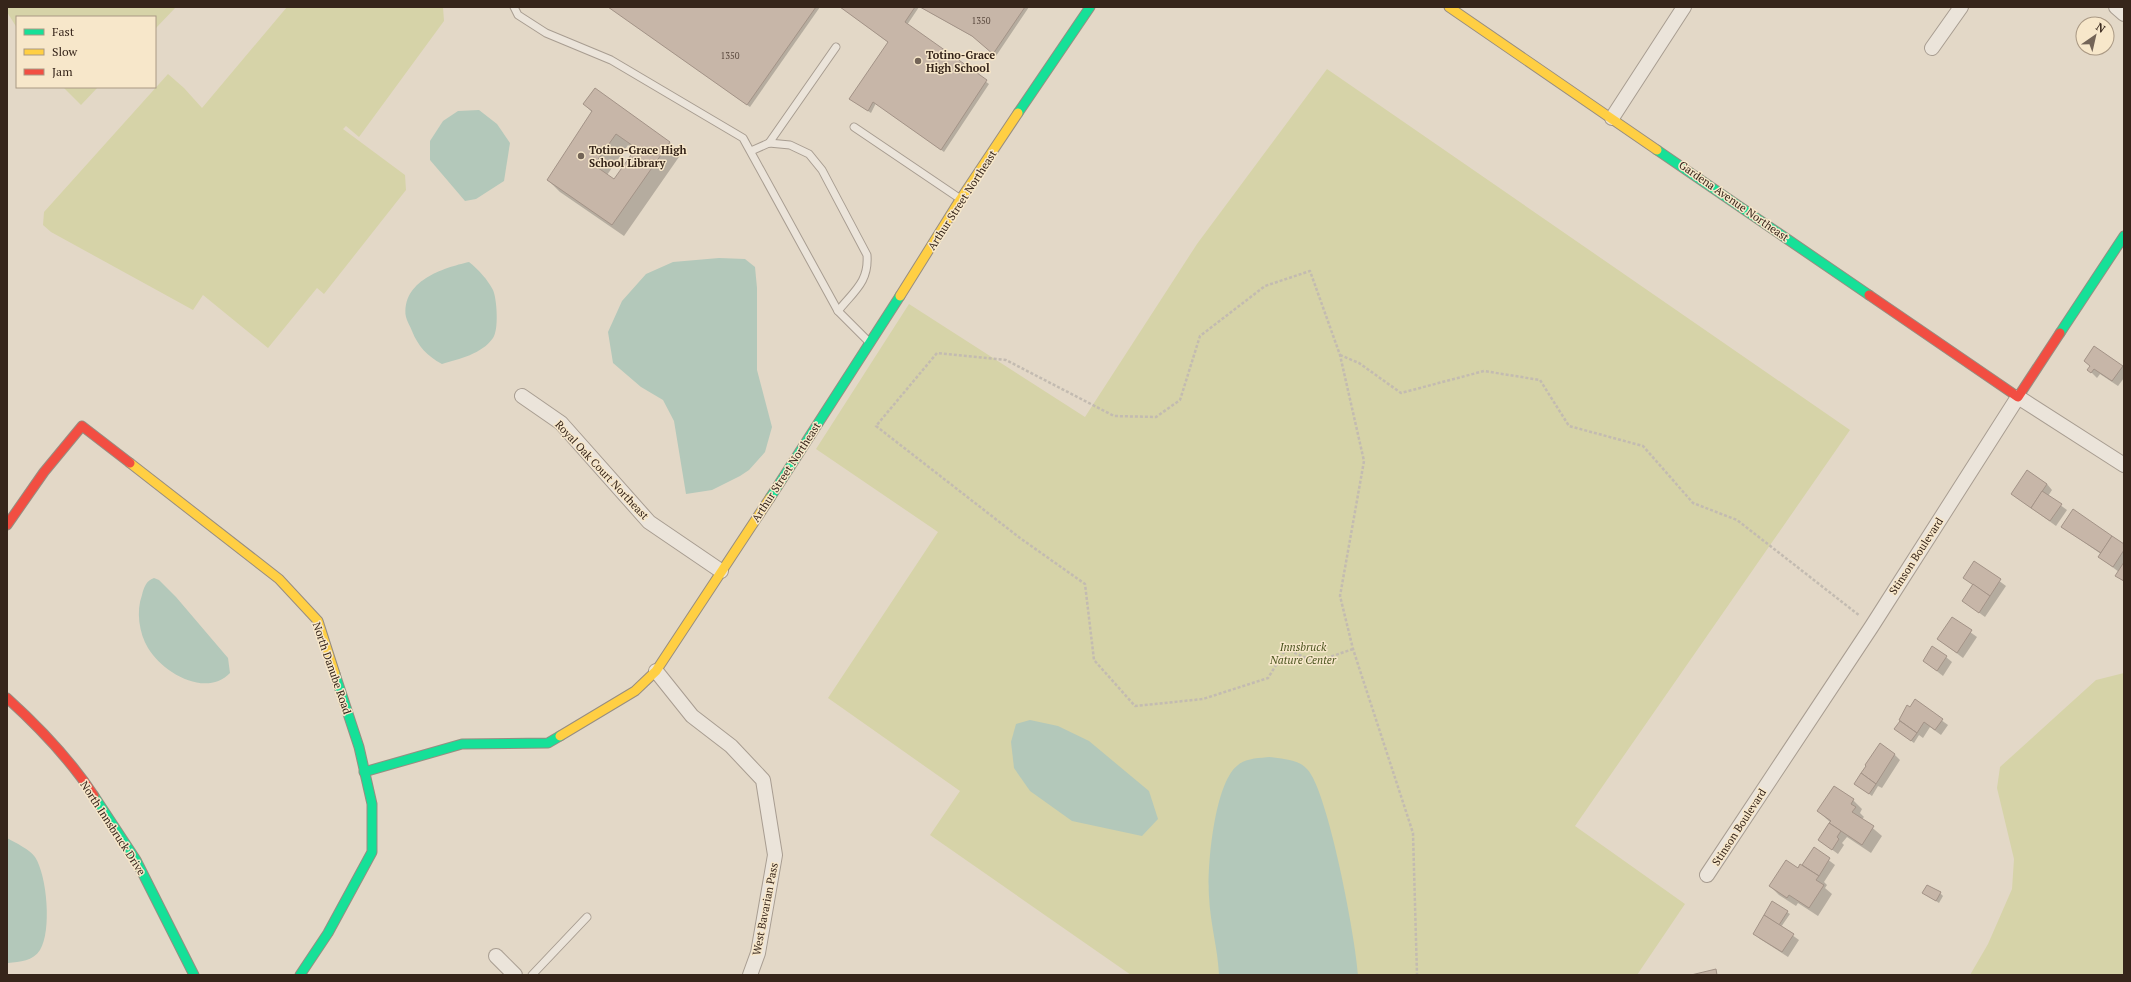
<svg xmlns="http://www.w3.org/2000/svg" width="2131" height="982" font-family="'PT Serif',serif">
  <style>
    .green { fill: #d6d3a8 }
    .water { fill: #b3c8ba }
    .shadow { fill: #0003; fill-rule: evenodd }
    .building { fill: #c7b6a8; stroke: #a39387; fill-rule: evenodd }
    .lines { fill: none; stroke-linecap: round; stroke-linejoin: round }
    .lane-casing { stroke: #a89d91; stroke-width: 9 }
    .street-casing { stroke: #a89d91; stroke-width: 16 }
    .fast-casing { stroke: #978d81; stroke-width: 11 }
    .slow-casing { stroke: #978d81; stroke-width: 11 }
    .jam-casing { stroke: #978d81; stroke-width: 11 }
    .path { stroke: #c3bbb1; stroke-width: 2.5; stroke-dasharray: 3 2; stroke-linecap: butt }
    .lane { stroke: #ebe4da; stroke-width: 7 }
    .street { stroke: #ebe4da; stroke-width: 14 }
    .fast { stroke: #16e098; stroke-width: 9 }
    .slow { stroke: #ffcf43; stroke-width: 9 }
    .jam { stroke: #f24e42; stroke-width: 9 }
    .poi-dot { fill: #736457; stroke: #f7e7ca; stroke-width: 1.5 }
    .labels { text-anchor: middle; stroke-width: 3; stroke-linejoin: round; paint-order: stroke }
    .number-label { font-size: 9px; fill: #5a493e }
    .poi-label { font-size: 11px; font-weight: bold; fill: #36251a; stroke: #f7e7ca; text-anchor: start }
    .street-label { font-size: 11px; fill: #36251a; stroke: #f7e7ca }
    .park-label { font-size: 11px; font-style: italic; fill: #4b541f; stroke: #f7e7ca }
  </style>
  <rect width="100%" height="100%" fill="#e3d8c7"/>
  <g class="green">
    <polygon points="7,7 176,7 155,29 155,17 17,17 17,28 7,12"/>
    <polygon points="287,7 443,7 444,21 359,137 346,126 343,129 405,175 406,190 324,294 317,288 268,348 203,295 193,310 51,232 43,225 44,212 168,74 184,88 202,108"/>
    <polygon points="1327,69 1850,430 1575,826 1685,904 1637,975 1131,975 930,835 960,791 828,698 938,532 816,449 909,304 1085,417 1197,244"/>
    <polygon points="63,87 98,87 81,105"/>
    <polygon points="2124,673 2124,975 1970,975 1988,944 2012,889 2014,859 1997,788 2000,767 2096,680"/>
  </g>
  <g class="water">
    <polygon points="479,110 497,124 510,143 504,181 476,199 465,201 430,160 430,141 443,121 458,111"/>
    <polygon points="719,258 745,259 755,267 757,288 757,370 772,427 765,452 749,470 740,476 712,490 686,494 674,421 663,400 641,387 613,363 608,332 622,301 646,274 673,262"/>
    <path d="M469 262C478 269 488 280 493 290 497 299 499 330 493 338 482 354 459 359 442 364 427 356 418 346 412 331 410 326 407 321 406 317 401 281 443 268 469 262Z"/>
    <path d="M154 578 159 580 176 597 228 658 230 673C206 698 163 673 148 648 139 633 136 611 142 595 144 587 146 581 154 578Z"/>
    <polygon points="1030,720 1058,726 1089,741 1149,791 1158,819 1142,836 1072,821 1030,791 1014,768 1011,742 1016,724"/>
    <path d="M1270 757C1282 759 1298 759 1307 769 1328 790 1356 940 1358 975H1219C1218 949 1210 923 1209 896 1207 868 1214 783 1238 765 1246 758 1260 758 1270 757Z"/>
    <path d="M7 838C16 843 29 849 35 857 47 875 52 931 40 950 33 961 20 962 8 963Z"/>
  </g>
  <g class="shadow">
    <polygon points="609,7 820,7 750,107"/>
    <polygon points="841,7 919,7 907,25 989,84 944,152 876,103 871,113 850,99 889,43"/>
    <polygon points="920,7 1029,7 996,56 975,38"/>
    <path d="M595 89 670 143 681 154 624 236 560 192 548 180 592 112 584 104ZM628 145 635 150 614 180 607 175Z"/>
    <polygon points="2085,361 2122,366 2124,368 2124,378 2118,386 2100,374 2097,378 2089,370 2091,367"/>
    <polygon points="2028,471 2047,484 2052,490 2048,496 2067,510 2056,526 2012,494"/>
    <polygon points="2062,527 2124,545 2124,582 2117,576 2119,572 2099,557 2101,554"/>
    <polygon points="1975,563 2006,586 1985,617 1963,601 1973,585 1965,578"/>
    <polygon points="1952,619 1977,637 1963,658 1938,639"/>
    <polygon points="1946,657 1952,662 1943,676 1924,661"/>
    <polygon points="1915,701 1948,725 1941,735 1930,727 1923,738 1919,735 1914,743 1895,729"/>
    <polygon points="1894,754 1900,760 1882,788 1878,786 1872,796 1858,786 1868,766"/>
    <polygon points="1834,787 1853,800 1862,809 1860,813 1864,817 1862,819 1882,836 1871,853 1847,837 1842,843 1844,845 1838,854 1819,840 1831,823 1818,811"/>
    <polygon points="1814,849 1835,865 1824,882 1827,885 1825,888 1832,894 1818,916 1798,903 1796,906 1779,895 1770,886 1802,866"/>
    <polygon points="1923,893 1940,893 1943,896 1939,903"/>
    <polygon points="1787,912 1790,914 1781,927 1799,940 1788,957 1760,939 1754,934"/>
  </g>
  <g class="building">
    <polygon points="608,7 816,7 747,105"/>
    <polygon points="840,7 915,7 905,22 987,80 941,150 873,102 868,111 849,99 888,42"/>
    <polygon points="920,7 1025,7 993,54 972,36"/>
    <path d="M595 88 670 142 612 225 547 180 592 111 583 104ZM616 134 636 148 614 179 594 165Z"/>
    <polygon points="2094,346 2123,366 2112,381 2094,369 2091,373 2087,370 2090,366 2084,361"/>
    <polygon points="2027,470 2047,484 2031,508 2011,494"/>
    <polygon points="2042,491 2062,504 2050,521 2031,508"/>
    <polygon points="2073,509 2112,536 2101,553 2061,527"/>
    <polygon points="2112,536 2124,544 2124,550 2113,567 2098,557"/>
    <polygon points="1974,561 2001,579 1990,596 1963,578"/>
    <polygon points="2124,562 2124,581 2115,576"/>
    <polygon points="1973,584 1990,596 1979,613 1962,601"/>
    <polygon points="1952,617 1972,630 1957,653 1937,639"/>
    <polygon points="1932,646 1947,656 1937,671 1923,661"/>
    <polygon points="1915,699 1943,719 1935,730 1924,722 1917,733 1899,720 1907,705 1910,707"/>
    <polygon points="1900,721 1917,733 1911,741 1894,729"/>
    <polygon points="1880,743 1895,754 1876,784 1861,773 1866,766 1865,765"/>
    <polygon points="1861,773 1876,784 1869,794 1854,784"/>
    <polygon points="1834,786 1854,799 1851,804 1856,807 1852,812 1874,826 1862,845 1829,823 1831,821 1817,811"/>
    <polygon points="1829,823 1841,831 1837,837 1839,839 1832,850 1818,840"/>
    <polygon points="1814,847 1830,858 1819,876 1802,865"/>
    <polygon points="1786,860 1798,868 1800,864 1819,876 1816,880 1824,885 1809,908 1789,895 1787,898 1769,886"/>
    <polygon points="1927,885 1941,892 1936,901 1922,893"/>
    <polygon points="1772,901 1788,911 1779,925 1764,915"/>
    <polygon points="1764,915 1794,934 1782,952 1753,934"/>
    <polygon points="1716,969 1717,975 1691,975"/>
  </g>
  <g class="lines">
    <g class="lane-casing">
      <g id="lane">
        <polyline points="514,7 518,15 546,33 611,60 743,138 838,311 870,343"/>
        <polyline points="854,127 959,198"/>
        <polyline points="769,143 836,47"/>
        <path d="M751 151 769 143 790 145 809 154 822 170 867 255C869 282 854 291 838 311"/>
        <polyline points="532,975 587,917"/>
      </g>
    </g>
    <g class="street-casing">
      <g id="street">
        <polyline points="2116,7 2124,14"/>
        <polyline points="1932,48 1961,7"/>
        <polyline points="1612,118 1684,7"/>
        <polyline points="522,396 561,423 649,522 721,571"/>
        <polyline points="656,671 692,716 731,746 763,780 775,855 758,953 750,975"/>
        <polyline points="1707,875 1872,626 2018,397 2124,465"/>
        <polyline points="496,956 515,975"/>
      </g>
    </g>
    <g class="fast-casing">
      <g id="fast">
        <polyline points="1018,113 1090,7"/>
        <polyline points="1657,150 1869,295"/>
        <polyline points="2060,333 2124,236"/>
        <polyline points="770,498 900,296"/>
        <polyline points="364,772 462,744 548,743 560,736"/>
        <polyline points="94,796 136,860 194,975"/>
        <polyline points="300,975 328,933 372,852 372,804 359,747 335,674"/>
      </g>
    </g>
    <g class="slow-casing">
      <g id="slow">
        <polyline points="1449,7 1657,150"/>
        <polyline points="900,296 960,200 1018,113"/>
        <polyline points="130,463 279,579 318,621 335,674"/>
        <polyline points="560,736 635,691 656,671 770,498"/>
      </g>
    </g>
    <g class="jam-casing">
      <g id="jam">
        <polyline points="1869,295 2018,397 2060,333"/>
        <polyline points="7,525 44,472 82,426 130,463"/>
        <path d="M7 698C39 727 70 759 94 796"/>
      </g>
    </g>
    <g class="path">
      <polyline points="1340,355 1359,363 1401,393 1484,371 1540,380 1569,426 1643,446 1693,503 1737,520 1860,616"/>
      <polyline points="1353,649 1315,662 1286,649 1268,678 1203,699 1135,706 1094,660 1085,584 1020,538 876,426 937,353 1006,360 1114,416 1156,417 1180,400 1200,336 1265,286 1310,271 1340,355 1364,461 1340,596 1353,649 1413,833 1417,975"/>
    </g>
    <use href="#lane" class="lane"/>
    <use href="#street" class="street"/>
    <use href="#fast" class="fast"/>
    <use href="#slow" class="slow"/>
    <use href="#jam" class="jam"/>
  </g>
  <g class="poi-dot">
    <circle cx="918" cy="61" r="4"/>
    <circle cx="581" cy="156" r="4"/>
  </g>
  <g class="labels">
    <g class="number-label">
      <text x="981" y="24">1350</text>
      <text x="730" y="59">1350</text>
    </g>
    <g class="poi-label">
      <text x="926" y="59">Totino-Grace<tspan x="926" dy="13">High School</tspan></text>
      <text x="589" y="154">Totino-Grace High<tspan x="589" dy="13">School Library</tspan></text>
    </g>
    <g class="street-label">
      <text transform="translate(962 200) rotate(-57)" y="4">Arthur Street Northeast</text>
      <text transform="translate(1734 201) rotate(35)" y="4">Gardena Avenue Northeast</text>
      <text transform="translate(602 470) rotate(47)" y="4">Royal Oak Court Northeast</text>
      <text transform="translate(786 472) rotate(-57)" y="4">Arthur Street Northeast</text>
      <text transform="translate(1916 556) rotate(-57)" y="4">Stinson Boulevard</text>
      <text transform="translate(332 668) rotate(71)" y="4">North Danube Road</text>
      <text transform="translate(1739 827) rotate(-57)" y="4">Stinson Boulevard</text>
      <text transform="translate(113 828) rotate(57)" y="4">North Innsbruck Drive</text>
      <text transform="translate(765 909) rotate(-79)" y="4">West Bavarian Pass</text>
    </g>
    <g class="park-label">
      <text x="1303" y="651">Innsbruck<tspan x="1303" dy="13">Nature Center</tspan></text>
    </g>
  </g>
  <rect width="2131" height="982" fill="none" stroke="#36251a" stroke-width="16"/>
  <rect x="16" y="16" width="140" height="72" fill="#f7e7ca" stroke="#aa9984"/>
  <rect x="24" y="29" width="20" height="6" fill="#16e098" stroke="#aa9984"/>
  <text x="52" y="36" font-size="12" fill="#36251a">Fast</text>
  <rect x="24" y="49" width="20" height="6" fill="#ffcf43" stroke="#aa9984"/>
  <text x="52" y="56" font-size="12" fill="#36251a">Slow</text>
  <rect x="24" y="69" width="20" height="6" fill="#f24e42" stroke="#aa9984"/>
  <text x="52" y="76" font-size="12" fill="#36251a">Jam</text>
  <g transform="translate(2095 36) rotate(34)"><circle r="19" fill="#f7e7ca" stroke="#aa9984"/>
  <path d="M0-3L7 15L0 10L-7 15Z" fill="#736457"/>
  <text y="-6" font-size="11" font-weight="bold" text-anchor="middle" fill="#36251a">N</text>
  </g>
</svg>
